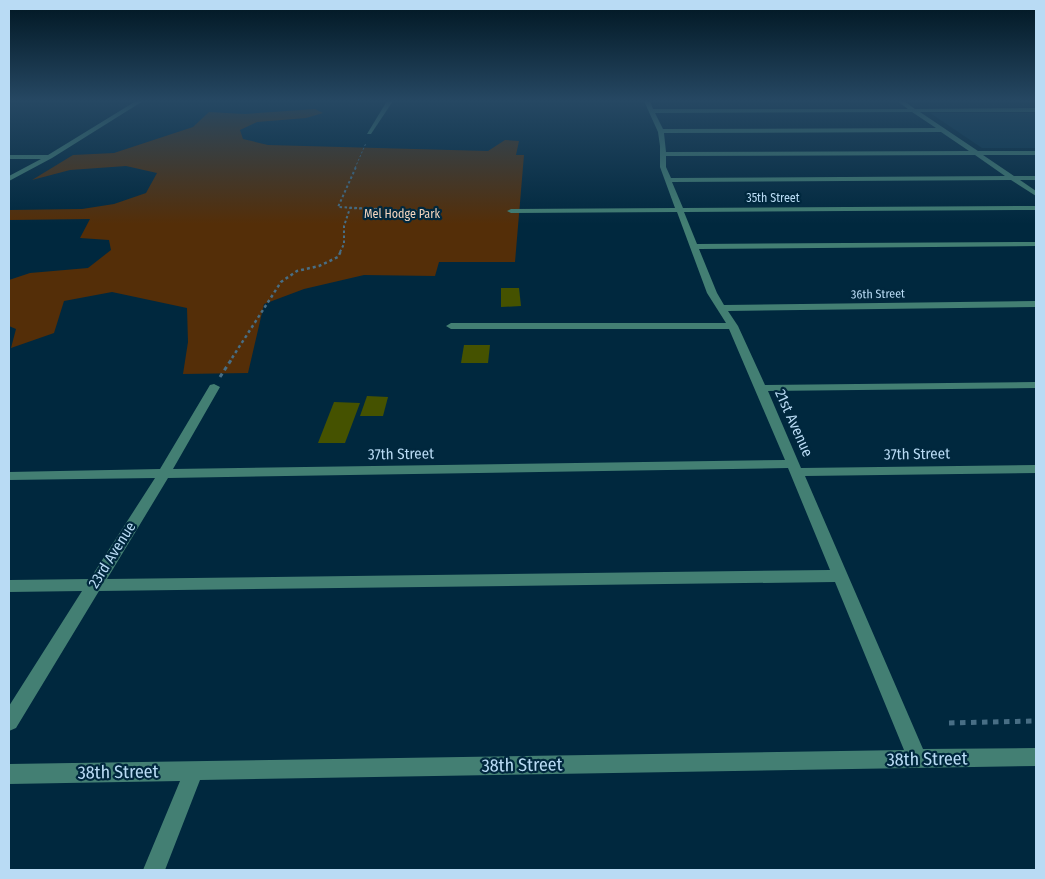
<svg xmlns="http://www.w3.org/2000/svg" width="1045" height="879" font-family="'Fira Sans Condensed',sans-serif">
  <style>
    .built { fill: #07354e }
    .green { fill: #542e08 }
    .building { fill: #455200 }
    .lines { fill: none; stroke-linecap: round; stroke-linejoin: round }
    .path-far4 { stroke: #486e85; stroke-width: 1; stroke-dasharray: 2 2; stroke-linecap: butt }
    .path-far3 { stroke: #486e85; stroke-width: 2; stroke-dasharray: 2.5 2.5; stroke-linecap: butt }
    .path-far2 { stroke: #486e85; stroke-width: 2.5; stroke-dasharray: 3 3; stroke-linecap: butt }
    .path-far1 { stroke: #486e85; stroke-width: 3; stroke-dasharray: 4 4; stroke-linecap: butt }
    .path { stroke: #486e85; stroke-width: 5; stroke-dasharray: 5.5 5.5; stroke-linecap: butt }
    .minor { fill: #437f73; fill-rule: evenodd }
    .labels { text-anchor: middle; stroke-width: 4.5; stroke-linejoin: round; paint-order: stroke }
    .far-street-label { font-size: 12px; fill: #b9dbf4; stroke: #00283e }
    .far-park-label { font-size: 12px; fill: #f5d6bf; stroke: #00283e }
    .street-label { font-size: 15px; fill: #b9dbf4; stroke: #00283e }
    .near-street-label { font-size: 18px; fill: #b9dbf4; stroke: #00283e }
  </style>
  <rect width="100%" height="100%" fill="#00283e"/>
  <polygon class="built" points="930,113 1036,113 1036,148 982,148"/>
  <polygon class="green" points="315,109 323,113 306,118 257,122 240,130 243,139 268,145 488,151 505,140 519,141 516,155 524,155 515,262 439,262 435,276 364,275 304,289 264,304 248,373 183,374 188,342 187,308 112,292 64,301 54,333 11,348 16,329 9,326 9,280 30,273 88,268 111,250 109,240 80,238 90,219 9,220 9,210 82,209 114,204 146,193 157,173 126,166 70,170 32,180 73,155 114,153 193,127 209,112 245,114"/>
  <g class="building">
    <polygon points="501,288 519,288 521,306 501,307"/>
    <polygon points="464,345 490,345 488,363 461,363"/>
    <polygon points="367,396 388,397 383,416 360,416"/>
    <polygon points="334,402 360,403 345,443 318,443"/>
  </g>
  <g class="lines">
    <polyline class="path-far4" points="355,168 366,143"/>
    <polyline class="path-far3" points="340,252 344,244 344,226 350,208 418,211 338,207 356,167"/>
    <polyline class="path-far2" points="232,358 281,282 297,271 319,266 338,257 341,251"/>
    <polyline class="path-far1" points="220,377 233,357"/>
    <polyline class="path" points="949,723 1036,721"/>
    <g class="minor">
      <polygon points="136,101 143,101 52,158 9,181 9,176 41,159 9,159 9,155 48,155"/>
      <polygon points="387,101 393,101 371,134 367,134"/>
      <path d="M644 101H650L653 109H908L897 101H904L915 109 1036 108V112H920L978 151H1036V155H983L1014 176H1036V180H1020L1036 191V196L1011 180 672 182 683 208 1036 206V210L684 212 697 244 1036 242V246L699 249 717 293 724 305 1036 301V307L728 311 738 326 765 385 1036 382V388L768 391 801 468 1036 465V473L805 476 923 749 1036 748V766L200 780 165 870H143L180 781 9 784V764L904 750 835 582 99 591 16 728 9 731V706L82 591 9 592V580L90 579 155 478 9 480V472L160 469 210 385 214 384 220 387 173 469 785 460 729 329H451L446 326 451 323H726L707 293 677 212 511 213 507 211 511 209 675 208 660 167V146L658 132ZM912 112 936 128 663 129 655 113ZM941 132 969 151 666 152 664 133ZM975 155 1005 176 671 178 666 167V156ZM788 468 830 570 107 579 168 478Z"/>
    </g>
  </g>
  <linearGradient id="sky" x2="0" y2="1"><stop stop-color="#001622"/><stop offset="0.45" stop-color="#264863"/><stop offset="1" stop-color="#264863" stop-opacity="0"/></linearGradient>
  <rect width="1045" height="224" fill="url(#sky)"/>
  <g class="labels">
    <g class="far-street-label">
      <text x="773" y="202">35th Street</text>
      <text transform="translate(878 294) rotate(-1)" y="4">36th Street</text>
    </g>
    <g class="far-park-label">
      <text x="402" y="218">Mel Hodge Park</text>
    </g>
    <g class="street-label">
      <text transform="translate(794 423) rotate(66)" y="5">21st Avenue</text>
      <text transform="translate(401 454) rotate(-1)" y="5">37th Street</text>
      <text transform="translate(917 454) rotate(-1)" y="5">37th Street</text>
      <text transform="translate(112 555) rotate(-58)" y="5">23rd Avenue</text>
    </g>
    <g class="near-street-label">
      <text transform="translate(927 759) rotate(-1)" y="6">38th Street</text>
      <text transform="translate(522 765) rotate(-1)" y="6">38th Street</text>
      <text transform="translate(118 772) rotate(-1)" y="6">38th Street</text>
    </g>
  </g>
  <rect width="1045" height="879" fill="none" stroke="#b9dbf4" stroke-width="20"/>
</svg>
